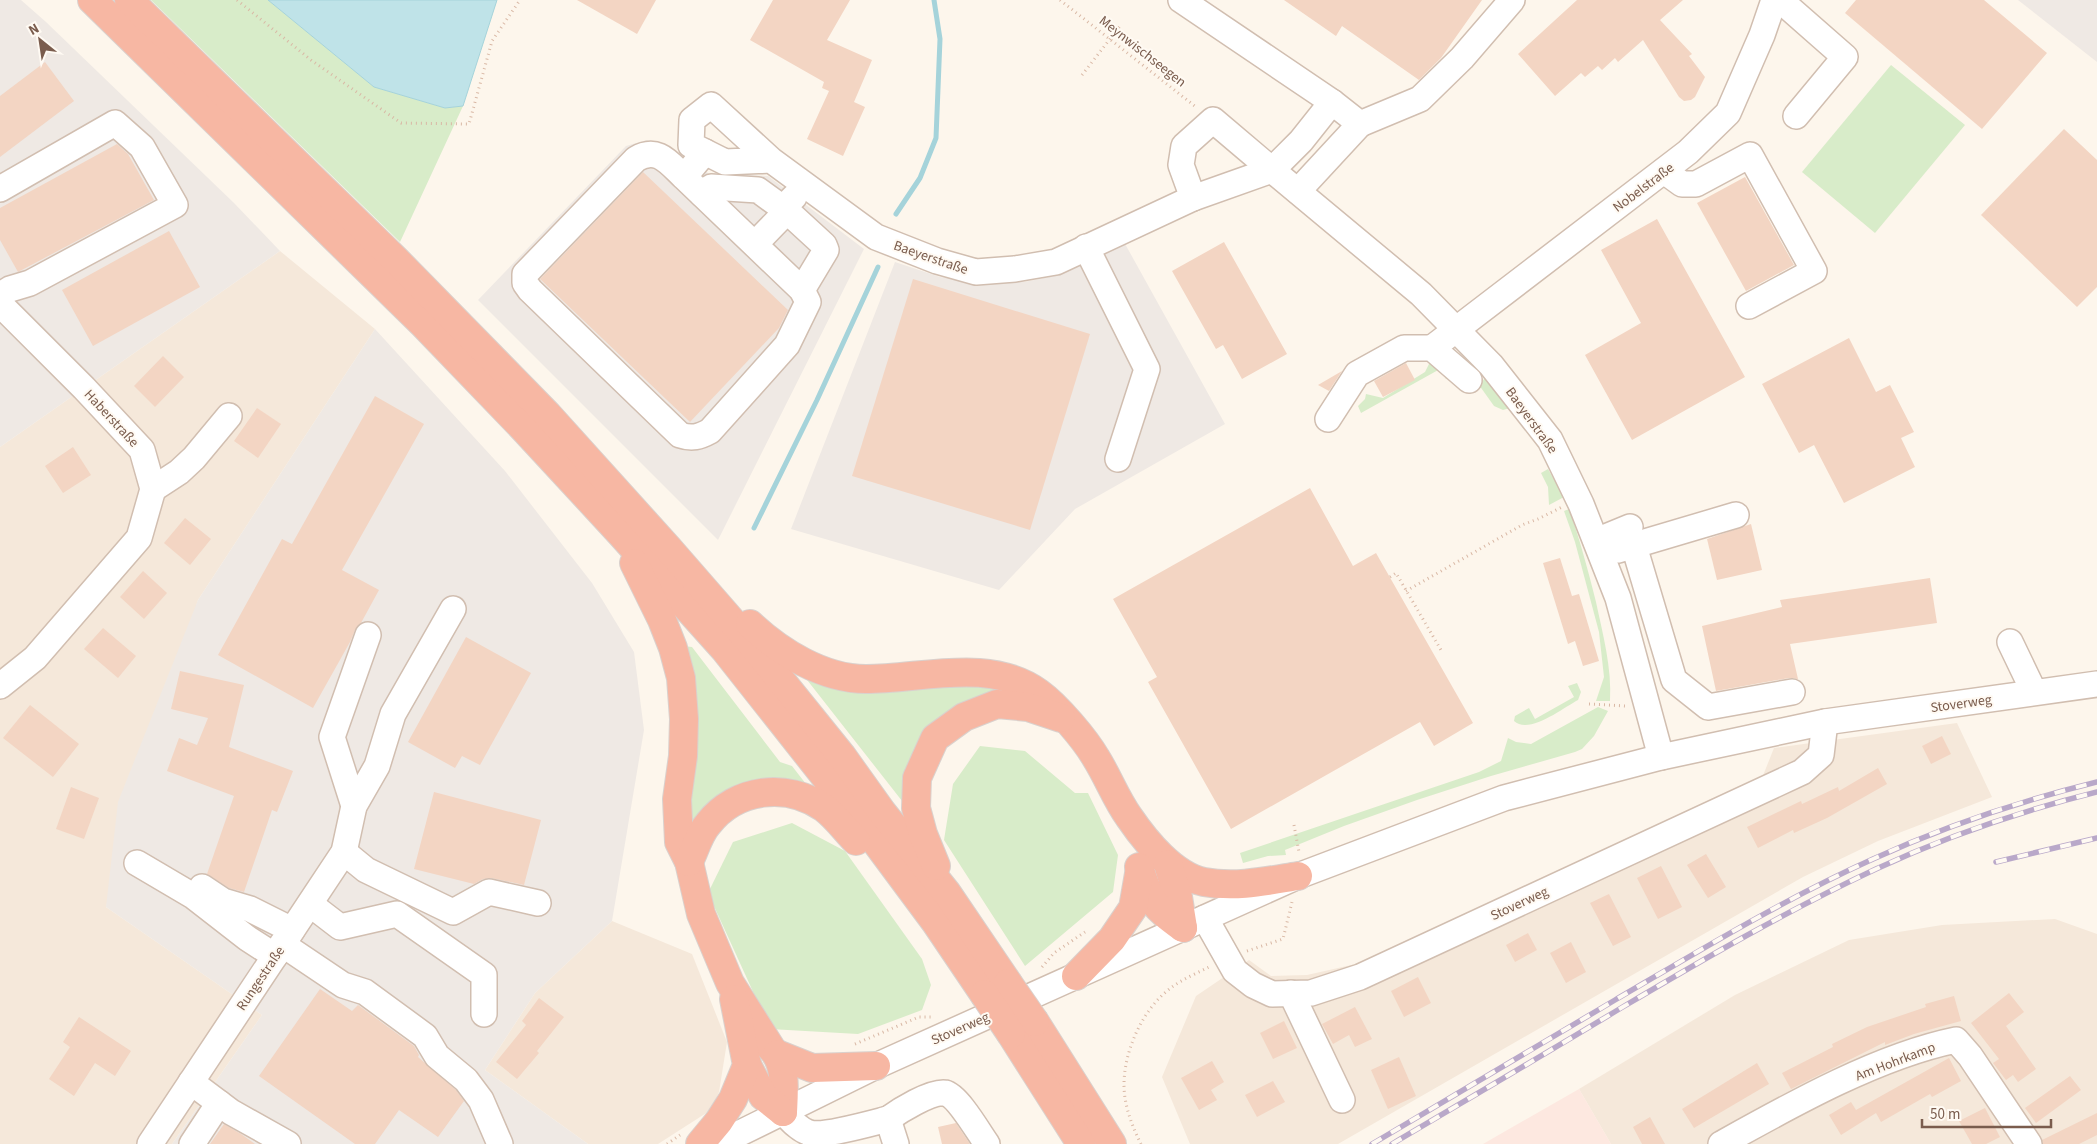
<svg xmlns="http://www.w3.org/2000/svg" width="2097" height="1144" font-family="'Source Sans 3',sans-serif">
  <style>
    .residential { fill: #f5e8da }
    .commercial { fill: #fde8e0 }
    .industrial { fill: #efe9e4 }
    .green { fill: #d8ecc9 }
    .water { fill: #bfe3e8; stroke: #a5d3da }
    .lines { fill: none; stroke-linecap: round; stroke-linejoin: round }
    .stream { stroke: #a5d3da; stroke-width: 5 }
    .building { fill: #f3d5c3 }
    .minor-casing { stroke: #d1beb0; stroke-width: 28 }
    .highway-casing { stroke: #dad1cd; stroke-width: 30 }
    .path { stroke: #d9b8a5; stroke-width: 3; stroke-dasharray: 1 4; stroke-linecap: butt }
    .minor { stroke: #fff; stroke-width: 25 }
    .highway { stroke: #f7b7a3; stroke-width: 28 }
    .rail-casing { stroke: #b9a8c9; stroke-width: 5.5 }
    .rail { stroke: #fffaf3; stroke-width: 4; stroke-dasharray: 11; stroke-linecap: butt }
    .highway-bridge-casing { stroke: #dad1cd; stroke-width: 30; stroke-linecap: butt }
    .highway-bridge { stroke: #f7b7a3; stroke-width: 28 }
    .labels { text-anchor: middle; stroke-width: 4; stroke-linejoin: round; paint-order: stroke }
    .street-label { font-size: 14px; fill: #7a5c4d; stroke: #fffaf3 }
  </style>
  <rect width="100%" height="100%" fill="#fdf6ec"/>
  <g class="residential">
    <polygon points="280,251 375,329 198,600 106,907 262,1015 172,1144 0,1144 0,447"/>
    <polygon points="1957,723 1992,797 1878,841 1803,877 1338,1144 1190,1144 1162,1077 1196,996 1249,960 1271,976 1307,975 1369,961 1760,783 1774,748"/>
    <polygon points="2055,919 2097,934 2097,1144 1611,1144 1579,1089 1735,995 1849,940 1942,925"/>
    <polygon points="612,921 692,954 727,1042 719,1092 711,1110 658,1144 588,1144 485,1070 535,993"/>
  </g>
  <polygon class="commercial" points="1579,1089 1611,1144 1483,1144"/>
  <g class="industrial">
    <polygon points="0,0 21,0 46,22 234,203 280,251 0,447"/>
    <polygon points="2018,0 2097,0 2097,62"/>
    <polygon points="647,140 710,174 768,176 864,249 718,540 478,300 626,146"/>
    <polygon points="1124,242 1225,424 1075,509 999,590 791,529 895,262 940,277 978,282 1024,282 1060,275"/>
    <polygon points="375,329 505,471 592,583 634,652 644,730 612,921 535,993 485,1070 588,1144 172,1144 262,1015 106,907 118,802 198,600"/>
  </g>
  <g class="green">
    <polygon points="151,0 268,0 374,87 445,108 463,106 400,242"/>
    <polygon points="1891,65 1965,125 1875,233 1802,172"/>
    <polygon points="1433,356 1450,377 1446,379 1440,369 1361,413 1358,406 1365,399 1366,394 1383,398 1425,372"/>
    <polygon points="1485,378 1510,408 1503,410 1494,406 1479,385"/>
    <polygon points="1548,469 1564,497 1549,505 1548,487 1541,473"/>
    <path d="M1569 509C1580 540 1588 570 1596 602 1603 635 1612 668 1610 701H1596L1604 677 1599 632 1575 542 1564 511Z"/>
    <polygon points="683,646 692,647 780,762 792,766 806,784 688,827"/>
    <polygon points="804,676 946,681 1023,691 961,707 906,806"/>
    <path d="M1577 683 1581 692 1578 700C1563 708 1529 735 1514 721L1515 716 1529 708 1535 719 1574 697 1568 686Z"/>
    <polygon points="1598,707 1608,711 1594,736 1582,749 1575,752 1491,776 1417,800 1344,826 1285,850 1286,855 1268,856 1243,863 1240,853 1479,772 1501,761 1508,738 1516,742 1531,744"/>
    <polygon points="980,746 1025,751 1075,793 1088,793 1118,855 1113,892 1025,966 944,840 953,784"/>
    <polygon points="792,823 845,851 922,959 931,985 922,1010 858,1034 770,1029 708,893 733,842"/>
  </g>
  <polygon class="water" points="268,0 497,0 463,106 445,108 374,87"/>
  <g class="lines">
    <g class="stream">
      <polyline points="896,214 920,178 936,138 940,39 934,0"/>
      <polyline points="754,528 817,400 878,267"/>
    </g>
  </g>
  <g class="building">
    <polygon points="577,0 656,0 637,34"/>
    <polygon points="773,0 850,0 827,40 872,60 854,102 865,107 843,156 807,139 829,91 822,88 824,82 750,40"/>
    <polygon points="1284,0 1482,0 1441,58 1419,80 1342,26 1336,36"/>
    <polygon points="1577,0 1683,0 1660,20 1692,54 1689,56 1705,77 1695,97 1691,100 1684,101 1679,97 1643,40 1618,62 1615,58 1602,70 1598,66 1585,77 1581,73 1555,96 1518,54"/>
    <polygon points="1856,0 1984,0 2047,53 1982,129 1845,13"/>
    <polygon points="45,62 74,101 0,157 0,96"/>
    <polygon points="2064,129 2097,160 2097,287 2077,307 1981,215"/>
    <polygon points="117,144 128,154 154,200 18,272 0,240 0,208"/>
    <polygon points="643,172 788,310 779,328 690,422 540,279"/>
    <polygon points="1745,177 1794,265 1746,291 1697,203"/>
    <polygon points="1657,219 1745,377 1632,440 1585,355 1641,323 1601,250"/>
    <polygon points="169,231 200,287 93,346 62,290"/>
    <polygon points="1224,242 1287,354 1242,379 1223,345 1216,349 1172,271"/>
    <polygon points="913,279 1090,334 1030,530 852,476"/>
    <polygon points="1849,338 1876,392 1890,385 1914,432 1901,438 1915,467 1844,503 1814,445 1799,453 1762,384"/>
    <polygon points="163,356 184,377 155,407 134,386"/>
    <polygon points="1406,363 1415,380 1383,397 1374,381"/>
    <polygon points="1342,371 1329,391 1318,385"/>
    <polygon points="375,396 424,424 342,570 379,590 361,623 355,630 350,642 313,708 218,655 282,539 292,544"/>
    <polygon points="257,408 281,424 258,458 234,441"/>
    <polygon points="73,447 91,475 63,493 45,466"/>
    <polygon points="1310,488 1353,566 1376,553 1473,723 1434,746 1420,722 1231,829 1148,682 1157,677 1113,599"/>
    <polygon points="185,518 211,539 190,565 164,543"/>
    <polygon points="1751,524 1762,570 1717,580 1707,539"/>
    <polygon points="1560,558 1572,596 1579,594 1599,661 1583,666 1575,641 1568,644 1543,563"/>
    <polygon points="143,571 167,593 144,619 120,597"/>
    <polygon points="1930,578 1937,623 1790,644 1798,679 1789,678 1716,691 1702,626 1782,607 1780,600"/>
    <polygon points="103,628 136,656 118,678 84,649"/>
    <polygon points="466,637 531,673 480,765 462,756 455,768 408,742"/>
    <polygon points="180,671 244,685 229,747 293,771 277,812 272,810 244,892 229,888 207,874 234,796 167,771 179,738 197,745 208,718 171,709"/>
    <polygon points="30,705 79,744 53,777 3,738"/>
    <polygon points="1942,736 1951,754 1931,764 1922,746"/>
    <polygon points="1878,768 1887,784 1827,818 1794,833 1793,830 1758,848 1747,827 1801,801 1802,804 1838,787 1839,791"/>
    <polygon points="71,787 99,798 84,839 56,829"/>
    <polygon points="434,792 541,820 524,885 491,878 483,879 474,884 414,869"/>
    <polygon points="1706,854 1726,887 1708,898 1687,865"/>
    <polygon points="1661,866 1682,907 1658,919 1637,878"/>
    <polygon points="1609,894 1631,937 1613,946 1590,903"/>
    <polygon points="1528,933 1537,950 1515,962 1506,945"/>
    <polygon points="1571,942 1586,972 1566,983 1550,953"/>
    <polygon points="1418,977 1431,1003 1404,1017 1391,991"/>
    <polygon points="320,989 352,1011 358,1005 414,1046 419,1055 418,1057 456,1090 464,1101 438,1137 399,1110 375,1144 355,1144 259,1076"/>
    <polygon points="2009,993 2024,1012 2006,1026 2036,1069 2018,1082 2013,1075 2006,1080 1993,1063 1999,1059 1971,1023"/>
    <polygon points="1954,996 1961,1021 1914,1034 1885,1045 1885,1042 1791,1089 1782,1073 1833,1047 1832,1044 1867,1027 1926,1007 1925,1004"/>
    <polygon points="539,998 564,1017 537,1051 539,1053 517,1079 496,1062 526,1025 522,1021"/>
    <polygon points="1355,1007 1372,1039 1355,1047 1349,1035 1333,1044 1322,1024"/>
    <polygon points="79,1017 131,1051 115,1076 95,1063 74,1096 49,1079 70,1047 63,1042"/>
    <polygon points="1284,1021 1297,1048 1273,1059 1260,1033"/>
    <polygon points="1399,1057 1416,1096 1388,1109 1371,1070"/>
    <polygon points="1949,1058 1961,1081 1932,1097 1930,1094 1881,1122 1876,1113 1841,1135 1829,1115 1851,1102 1856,1110"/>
    <polygon points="1212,1061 1224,1082 1211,1090 1217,1100 1199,1110 1181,1078"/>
    <polygon points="1757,1063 1769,1084 1694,1128 1682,1109"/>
    <polygon points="2070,1076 2081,1090 2036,1123 2025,1108"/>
    <polygon points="1273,1081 1285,1102 1257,1117 1245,1095"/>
    <polygon points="1985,1108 2000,1137 1986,1144 1972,1144 1959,1121"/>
    <polygon points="2097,1113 2097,1135 2079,1144 2043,1144 2042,1140"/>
    <polygon points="1650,1117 1665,1144 1642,1144 1633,1127"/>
    <polygon points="956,1123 970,1144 942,1144 938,1127"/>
    <polygon points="224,1124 241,1134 255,1144 210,1144"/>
  </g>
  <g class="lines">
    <g class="minor-casing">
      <g id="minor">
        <polyline points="1181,0 1332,102 1360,124 1420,99 1462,58 1512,0"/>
        <polyline points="1780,0 1845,57 1796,116"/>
        <polyline points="771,160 725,162 691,145 692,120 711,105 771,160 876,237 937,261 976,272 1015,269 1056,262 1193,198 1272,170 1421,294 1491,365 1550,440 1581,504 1618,598 1661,757"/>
        <polyline points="1664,171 1682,184 1696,184 1750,155 1814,271 1749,306"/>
        <path d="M684 177C669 163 658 146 636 159L525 274V283L530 290 680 435C692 439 699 437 710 431L787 345 808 302 802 290 684 177 705 152"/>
        <polyline points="0,189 115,123 142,147 175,205 30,283 10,289 0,295"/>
        <polyline points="1298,191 1360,124"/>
        <polyline points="702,194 711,187 758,190 787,211 824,245 826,250 802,290"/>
        <polyline points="1193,198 1181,165 1184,146 1213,120 1272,170 1301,141 1332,102"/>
        <polyline points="755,244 787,211 790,201 794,197"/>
        <polyline points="1086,247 1147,369 1118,459"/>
        <polyline points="0,304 84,388 142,450 153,489 139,538 35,658 0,686"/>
        <polyline points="1432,348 1688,152 1728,113 1762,35 1774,0"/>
        <polyline points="1328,419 1357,374 1404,348 1432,348 1469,380"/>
        <polyline points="153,489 179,472 194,458 229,416"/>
        <polyline points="1596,541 1630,527"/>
        <polyline points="1634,546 1674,680 1708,707 1792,692"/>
        <polyline points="1618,550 1736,515"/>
        <polyline points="2010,642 2034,692"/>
        <polyline points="354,806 332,737 368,635"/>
        <polyline points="344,852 366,870 453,912 489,892 538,903"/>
        <polyline points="137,863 193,896 247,938 275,956"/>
        <polyline points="202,887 223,901 250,909 292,930"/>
        <polyline points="310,904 340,927 397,914 484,975 484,1014"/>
        <polyline points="1205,918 1235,971 1253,985 1272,994 1311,993 1360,977 1802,772 1821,755 1825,722"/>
        <polyline points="282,944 343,985 365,992 425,1036 437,1056 466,1080 481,1100 500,1144"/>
        <polyline points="1291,993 1342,1100"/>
        <polyline points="191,1082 219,1103 192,1144"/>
        <polyline points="219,1103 231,1112 288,1144"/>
        <path d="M783 1112C790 1119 797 1128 807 1132 820 1138 872 1123 888 1119L896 1144"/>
        <path d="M888 1119C899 1111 931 1091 945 1093 958 1096 979 1133 987 1144"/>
        <polyline points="150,1144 344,852 354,806 377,766 393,714 453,609"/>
        <polyline points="718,1144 876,1066 1298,876 1504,798 1661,757 1825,722 2097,684"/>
        <path d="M1721 1144C1791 1105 1878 1056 1956 1040L1970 1056 2029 1144"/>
      </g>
    </g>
    <g class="highway-casing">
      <g id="highway">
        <polyline points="92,0 424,325 524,429 621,534 725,650 861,822 936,923 984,994"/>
        <polyline points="129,0 396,260 547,414 668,548 750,642 842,756 882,812 947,893 1008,983"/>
        <path d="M634 563 662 620 673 648 681 678 684 719 683 756 677 799 679 842 689 862 701 914 730 983 771 1048C787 1064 784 1090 783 1112"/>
        <path d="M750 624C780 652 823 679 866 679 922 679 990 657 1039 693 1057 706 1085 739 1096 758 1108 777 1116 799 1129 817 1146 842 1174 876 1204 882 1236 888 1267 881 1298 876"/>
        <path d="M689 862C695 850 699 834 708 824 736 788 787 782 824 808 836 817 846 831 856 841"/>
        <polyline points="1168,864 1178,897 1183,928"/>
        <polyline points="936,866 923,834 916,808 917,778 935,738 964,717 997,704 1028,707 1061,718"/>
        <path d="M1139 867C1150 902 1153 906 1183 928"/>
        <polyline points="1076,976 1112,939 1133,908 1140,868"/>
        <polyline points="1035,1022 1112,1144"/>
        <polyline points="1011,1034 1081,1144"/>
        <polyline points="777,1054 812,1068 876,1066"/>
        <polyline points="747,1065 763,1096 783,1112"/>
        <polyline points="700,1144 719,1121 733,1099 747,1065 734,999"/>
      </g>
    </g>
    <g class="path">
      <polyline points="237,0 311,60 401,123 469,124 492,41 520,0"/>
      <polyline points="1060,0 1196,107"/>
      <polyline points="1082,75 1120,26"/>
      <polyline points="1390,577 1396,573 1441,650"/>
      <polyline points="1406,591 1522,525 1538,519 1562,507"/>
      <polyline points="1589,704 1626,706"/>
      <polyline points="1294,825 1299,852"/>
      <polyline points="1247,951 1283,939 1292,902"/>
      <polyline points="1042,967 1054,953 1085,932"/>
      <polyline points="855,1044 919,1017 933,1017"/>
      <polyline points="667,1144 680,1135"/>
      <path d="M1141 1144C1132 1126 1124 1105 1124 1085 1124 1050 1143 1008 1172 987 1183 979 1197 973 1209 967"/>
    </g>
    <use href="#minor" class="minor"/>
    <use href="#highway" class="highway"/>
    <g class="rail-casing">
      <g id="rail">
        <polyline points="1996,862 2097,838"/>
        <path d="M1372 1144C1453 1096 1534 1048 1615 1000 1699 951 1784 899 1873 859 1945 826 2020 801 2097 782"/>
        <path d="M1392 1144C1468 1099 1545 1054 1621 1008 1704 959 1788 910 1876 869 1947 836 2021 811 2097 792"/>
      </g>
    </g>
    <use href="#rail" class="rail"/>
    <g class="highway-bridge-casing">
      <g id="highway-bridge">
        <polyline points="1008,983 1035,1022"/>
        <polyline points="984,994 1011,1034"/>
      </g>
    </g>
    <use href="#highway-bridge" class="highway-bridge"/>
  </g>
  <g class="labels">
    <g class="street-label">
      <text transform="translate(1143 51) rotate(38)" y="5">Meynwischseegen</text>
      <text transform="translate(1643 187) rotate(-37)" y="5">Nobelstraße</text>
      <text transform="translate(931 257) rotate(19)" y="5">Baeyerstraße</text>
      <text transform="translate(112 418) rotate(47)" y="5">Haberstraße</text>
      <text transform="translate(1532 420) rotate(54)" y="5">Baeyerstraße</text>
      <text transform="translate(1961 703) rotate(-8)" y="5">Stoverweg</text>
      <text transform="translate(1519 903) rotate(-25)" y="5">Stoverweg</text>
      <text transform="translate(260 978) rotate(-56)" y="5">Rungestraße</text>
      <text transform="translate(960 1028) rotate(-24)" y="5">Stoverweg</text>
      <text transform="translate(1895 1061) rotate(-21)" y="5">Am Hohrkamp</text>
    </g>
  </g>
  <g transform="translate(40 40) rotate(330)" stroke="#fffaf3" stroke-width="4" paint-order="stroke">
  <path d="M0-4L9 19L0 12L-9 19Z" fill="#7a5c4d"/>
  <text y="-8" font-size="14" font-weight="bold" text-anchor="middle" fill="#7a5c4d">N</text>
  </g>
  <path d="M1922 1119v8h129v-8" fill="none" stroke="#7a5c4d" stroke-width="2.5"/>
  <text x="1930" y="1119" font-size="15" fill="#7a5c4d" stroke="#fffaf3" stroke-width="4" paint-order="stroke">50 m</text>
</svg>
